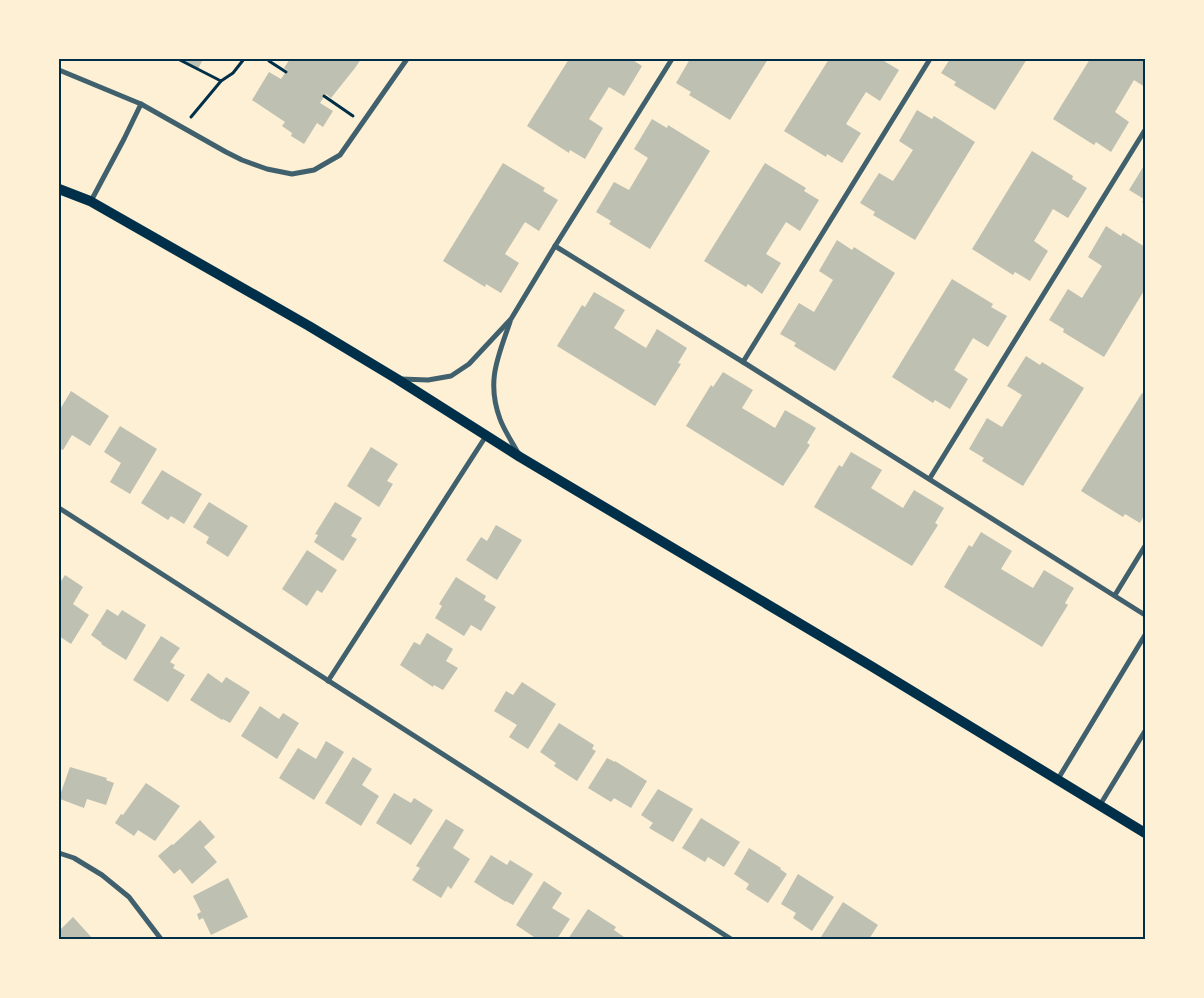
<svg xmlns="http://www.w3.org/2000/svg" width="1204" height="998" font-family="'DM Sans',sans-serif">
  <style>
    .building { fill: #bec0b2 }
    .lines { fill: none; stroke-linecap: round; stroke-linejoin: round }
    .path { stroke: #003049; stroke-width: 3 }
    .minor { stroke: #3f606c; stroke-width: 5 }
    .secondary { stroke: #003049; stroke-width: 10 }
    .neatline { fill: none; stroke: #003049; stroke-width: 2 }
  </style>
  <rect width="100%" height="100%" fill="#fdf0d5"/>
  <g class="building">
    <polygon points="184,59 208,59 207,61 203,59 198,69 183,62"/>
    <polygon points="290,59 361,59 355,68 331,98 326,94 320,103 333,111 323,127 317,123 304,144 291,136 292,133 282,126 285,122 252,100 269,72 281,79 287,70 284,68"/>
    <polygon points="569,59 631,59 642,66 624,96 609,87 589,119 603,128 585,159 570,150 569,153 527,126"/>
    <polygon points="690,59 705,59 709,61 711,59 768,59 730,120 689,95 691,92 676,83"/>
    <polygon points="829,59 885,59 884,61 899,70 880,101 866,92 846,124 861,133 842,163 827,154 826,157 784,131"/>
    <polygon points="950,59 1027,59 995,110 954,85 956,82 941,73"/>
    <polygon points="1090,59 1145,59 1145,87 1134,80 1115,112 1129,122 1111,152 1096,142 1094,145 1053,119"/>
    <polygon points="917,110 932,119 934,116 975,142 915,240 873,215 875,212 860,203 879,173 893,181 913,150 899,141"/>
    <polygon points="652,119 667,128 668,125 710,151 650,249 609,224 611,221 596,212 614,182 629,190 648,158 634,149"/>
    <polygon points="1032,151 1073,176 1072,179 1087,188 1068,218 1053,209 1034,241 1048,251 1030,281 1015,272 1013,275 972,249"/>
    <polygon points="503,163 545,188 543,191 558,200 539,231 525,222 505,254 519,263 501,293 486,284 485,287 443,261"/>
    <polygon points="765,163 806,188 804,191 819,200 800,231 786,222 766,254 781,263 762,294 748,284 746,287 704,261"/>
    <polygon points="1145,164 1145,204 1142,202 1144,199 1129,190"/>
    <polygon points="1106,226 1121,236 1123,233 1145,247 1145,289 1104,357 1063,332 1064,329 1049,320 1068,289 1082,298 1102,266 1088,257"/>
    <polygon points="837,240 852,250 854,247 895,273 835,371 794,346 796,343 780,334 799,303 814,312 833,280 819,271"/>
    <polygon points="952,279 993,304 991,307 1007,316 988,347 973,338 954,370 968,379 950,409 935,400 933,403 892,377"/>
    <polygon points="594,292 625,310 614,328 646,348 657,329 687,348 678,363 681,364 655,406 557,346 582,305 585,307"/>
    <polygon points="1026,356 1040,365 1042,362 1084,388 1023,486 982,461 984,458 969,449 987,418 1002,427 1022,395 1007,386"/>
    <polygon points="723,372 753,390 742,408 775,428 785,410 816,428 807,443 810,445 783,486 686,426 711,385 713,387"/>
    <polygon points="71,391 109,416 90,446 72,435 63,450 59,448 59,411"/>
    <polygon points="1142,393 1145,395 1145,481 1144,484 1145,485 1145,514 1140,523 1125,514 1123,517 1081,491"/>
    <polygon points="120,426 157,449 130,494 110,482 121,463 104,452"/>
    <polygon points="371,447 398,464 387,481 393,484 379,507 347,486"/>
    <polygon points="851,452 882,470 871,488 903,508 914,490 944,508 935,523 938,525 912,566 814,507 839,465 842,467"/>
    <polygon points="162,470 202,494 184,524 171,516 168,520 141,503"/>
    <polygon points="209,502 248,526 228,557 206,543 209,537 193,527"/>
    <polygon points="335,502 362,518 351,536 357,539 343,561 314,542 318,535 315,534"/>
    <polygon points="496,525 522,540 497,580 466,560 481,537 487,541"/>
    <polygon points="981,532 1012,551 1001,569 1033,588 1044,570 1074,588 1065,603 1068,605 1042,647 944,587 969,545 972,547"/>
    <polygon points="307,550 337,570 322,593 317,590 307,606 282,589"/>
    <polygon points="65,575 83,587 73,604 89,615 71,644 59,636 59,584"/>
    <polygon points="456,577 486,596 484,600 496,607 481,631 471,625 464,636 435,618 442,606 439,604"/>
    <polygon points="107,609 118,616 122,610 146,625 126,660 101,644 102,643 91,635"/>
    <polygon points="427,633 453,649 446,661 458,668 443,690 434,685 433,687 400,665 414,642 420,645"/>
    <polygon points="161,636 180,648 170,662 175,665 173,668 185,675 168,702 133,680"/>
    <polygon points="208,673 222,683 226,677 250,692 230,723 223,719 222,720 190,700"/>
    <polygon points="522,682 556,704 528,749 509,737 517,725 494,711 506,691 513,695"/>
    <polygon points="260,706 279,719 283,713 299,723 277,759 241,736"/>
    <polygon points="559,723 594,745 592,749 596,751 577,781 554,766 556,763 540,752"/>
    <polygon points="326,741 344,752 314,800 279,778 298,748 316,759"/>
    <polygon points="353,757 372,769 362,785 379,796 361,826 325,803"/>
    <polygon points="607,758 615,762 615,761 647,781 631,808 614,798 611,802 588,788"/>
    <polygon points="70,767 107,778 106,780 114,783 106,805 87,799 84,808 60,799 61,795 60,795"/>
    <polygon points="146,783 180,806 155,841 138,830 134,836 115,823 121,814 123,815"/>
    <polygon points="658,789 693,809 673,842 649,828 653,823 641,815"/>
    <polygon points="394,793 411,803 414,798 433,810 411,845 376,823"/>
    <polygon points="701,818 740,842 724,867 708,857 705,862 682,848"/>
    <polygon points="446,819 464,830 453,848 470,859 451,889 448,886 441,898 412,880 420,868 416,866"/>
    <polygon points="200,820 215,837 204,847 217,862 192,884 180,869 174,874 158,856 172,844 173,845"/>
    <polygon points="749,848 781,868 780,869 787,874 768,903 746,889 749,884 734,874"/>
    <polygon points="491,855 507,865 510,860 533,874 513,905 506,901 506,902 474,882"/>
    <polygon points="798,874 834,897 812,931 793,918 796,913 781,904"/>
    <polygon points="228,878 248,917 211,935 203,918 199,920 197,914 201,912 193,896"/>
    <polygon points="544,881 562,893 552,908 570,919 557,939 533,939 534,937 516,925"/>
    <polygon points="843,902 878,925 869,939 824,939 821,937"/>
    <polygon points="588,909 616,927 614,930 624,937 622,939 568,939"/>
    <polygon points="73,917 93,939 59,939 59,931"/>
  </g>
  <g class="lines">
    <g class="path">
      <polyline points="178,59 221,81"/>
      <polyline points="269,61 286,72"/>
      <polyline points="324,96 353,116"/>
      <polyline points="191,117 221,81 233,73 244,59"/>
    </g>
    <g class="minor">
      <polyline points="59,70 141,104 226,152 242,160 267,169 292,174 314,170 340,155 407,59"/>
      <polyline points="91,201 124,139 141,104"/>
      <polyline points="555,246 743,362 1145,615"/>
      <path d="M510 322C498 357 486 381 500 419 504 430 512 442 518 453"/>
      <polyline points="743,362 930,59"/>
      <polyline points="401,379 428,380 451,376 469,364 511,319 555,246 672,59"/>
      <polyline points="930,478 1145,130"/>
      <polyline points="59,508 731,939"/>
      <polyline points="1115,595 1145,546"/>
      <polyline points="328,681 486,436"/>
      <polyline points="1058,779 1145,635"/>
      <polyline points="1100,805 1145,731"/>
      <polyline points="59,853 74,858 102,875 129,897 161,939"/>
    </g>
    <polyline class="secondary" points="59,189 90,201 309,326 397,379 520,457 871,666 1145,833"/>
  </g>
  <rect width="1204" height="998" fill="none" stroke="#fdf0d5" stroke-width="120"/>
  <rect x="60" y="60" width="1084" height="878" class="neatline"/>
</svg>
